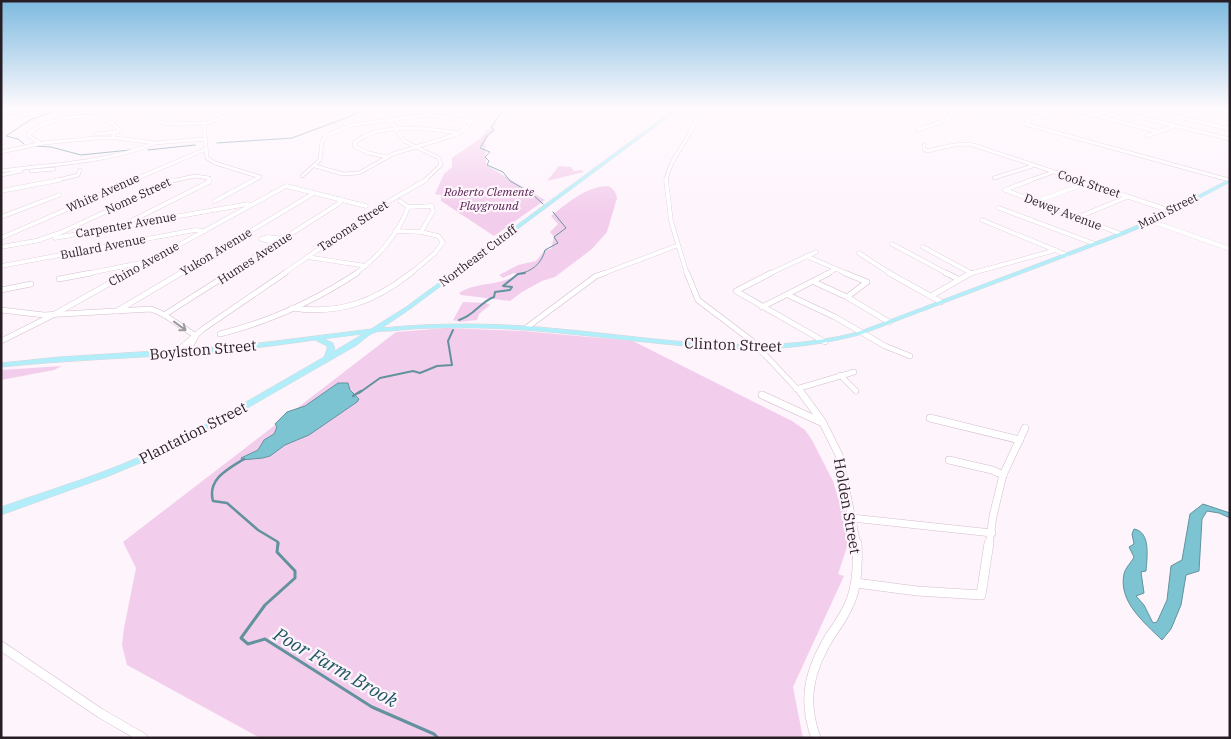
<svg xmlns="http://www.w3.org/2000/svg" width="1231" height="739" font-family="'IBM Plex Serif',serif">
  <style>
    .green { fill: #f3ceec }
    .water { fill: #7dc4d2; stroke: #63929e }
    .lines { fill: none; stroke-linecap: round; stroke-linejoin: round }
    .stream-far3 { stroke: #63929e; stroke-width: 1 }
    .stream-far2 { stroke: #63929e; stroke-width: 2 }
    .stream-far1 { stroke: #63929e; stroke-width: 2.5 }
    .stream { stroke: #63929e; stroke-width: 3 }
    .minor-far4-casing { stroke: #d4bdcf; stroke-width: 4 }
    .minor-far3-casing { stroke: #d4bdcf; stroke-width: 4.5 }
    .minor-far2-casing { stroke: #d4bdcf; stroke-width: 6 }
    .minor-far1-casing { stroke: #d4bdcf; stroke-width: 8 }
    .minor-casing { stroke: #d4bdcf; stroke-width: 10 }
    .major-casing { stroke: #d8d6d8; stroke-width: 1 }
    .minor-far4 { stroke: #fff; stroke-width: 3 }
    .minor-far3 { stroke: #fff; stroke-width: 4 }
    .minor-far2 { stroke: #fff; stroke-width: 5 }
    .minor-far1 { stroke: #fff; stroke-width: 7 }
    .minor { stroke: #fff; stroke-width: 9 }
    .major { fill: #b1eefa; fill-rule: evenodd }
    .oneway { stroke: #9d9a9c }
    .labels { text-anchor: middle; stroke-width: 4.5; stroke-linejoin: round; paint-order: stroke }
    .far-street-label { font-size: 12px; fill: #261e24; stroke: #fef4fc }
    .far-park-label { font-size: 12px; font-style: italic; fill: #521c4c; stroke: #fef4fc }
    .street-label { font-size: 15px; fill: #261e24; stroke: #fef4fc }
    .near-water-label { font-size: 19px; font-style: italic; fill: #1d5863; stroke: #fef4fc }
  </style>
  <rect width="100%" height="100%" fill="#fef4fc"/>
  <g class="green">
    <polygon points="487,130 491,130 485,143 486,165 545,200 494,236 441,201 441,195 435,194 444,174 452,167 452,158 481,138"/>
    <polygon points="559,166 571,167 574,171 582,170 584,172 547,181"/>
    <path d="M606 186C613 187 616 192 617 198L607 232 592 249 555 277 542 281 522 292 510 301 461 295 459 293C477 281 500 287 517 274L514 273 503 278 499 275 518 265 536 261 545 250 551 249 554 237 550 232 558 224 551 216C568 203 583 188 606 186Z"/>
    <polygon points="463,302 486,303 490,305 479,314 477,320 460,322 453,320"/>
    <polygon points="447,328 523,331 633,341 792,421 805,430 812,440 833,481 838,498 844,505 849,541 838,574 844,576 793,687 803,738 260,738 127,665 122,645 124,628 136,568 123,542 396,332"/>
    <polygon points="62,366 54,370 1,380 1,370"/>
  </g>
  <g class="water">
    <polygon points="338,383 348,383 350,390 359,399 357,402 309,435 285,445 270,456 263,458 242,460 241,458 258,450 264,440 274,434 277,427 275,424 287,412 305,406"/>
    <path d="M1203 504 1230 513V518L1219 513 1207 511 1202 519 1199 571 1186 575 1181 605 1171 629 1162 640C1145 623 1118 602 1124 574 1125 568 1131 563 1134 557L1129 547 1134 544 1132 534 1134 529C1151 532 1147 557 1146 571L1141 572 1144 593 1136 596 1144 605 1153 623 1157 622 1167 600 1171 566 1182 560 1190 514Z"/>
  </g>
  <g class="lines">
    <g class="stream-far3">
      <polyline points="513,109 499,115 491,128 494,130 487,136 480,148 490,152 485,157 489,161 487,165 503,172 510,181 531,193 543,204"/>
      <polyline points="217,143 292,138 346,118 364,109"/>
      <polyline points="24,144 18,139 6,136 30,120 53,111 49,110"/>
      <polyline points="36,146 51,147 81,155 130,150"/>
      <polyline points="148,150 195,145"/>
      <path d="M518 274C532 272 542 263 545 250L558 243 554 237 566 228 553 212"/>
    </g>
    <g class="stream-far2">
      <path d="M459 320C474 316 480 302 494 297L495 292 510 290 512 287 503 286 518 274 525 273"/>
      <polyline points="359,393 380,378 413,371 420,373 437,366 452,365 448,341 453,330"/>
    </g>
    <g class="stream-far1">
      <polyline points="353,396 361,391"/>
      <path d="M244 459C228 469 207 479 213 501L227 503 258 530 278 542V545"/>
    </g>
    <polyline class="stream" points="278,543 277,552 295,571 295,578 265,605 241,638 248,644 265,639 372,707 434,734 438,738"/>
    <g class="minor-far4-casing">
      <g id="minor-far4">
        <polyline points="182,109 164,111 157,114 157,121 167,124 206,123"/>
        <polyline points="196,109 203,109"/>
        <polyline points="245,109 204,124 207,158 215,163 260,177"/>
        <polyline points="391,109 388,117 404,141 439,158 441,165 424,181"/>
        <polyline points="984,109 1007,114 1053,112 1031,119 1025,124 1229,180"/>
        <polyline points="1145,109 1230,129"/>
        <polyline points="1219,109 1210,114 1230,119"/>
        <polyline points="1220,109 1230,111"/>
        <polyline points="1114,111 1230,139"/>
        <polyline points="1095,115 1158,132"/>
        <polyline points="1078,118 1117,110"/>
        <polyline points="1,120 50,109"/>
        <polyline points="918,130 949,119 944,113 949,111 986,110"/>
        <polyline points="95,134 118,132"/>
        <polyline points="1147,136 1175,126"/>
        <path d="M41 144 29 136V133C52 116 96 108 119 129L112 137"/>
        <polyline points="924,145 924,149 927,151 954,145 970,144 1082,181"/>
        <polyline points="1,152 43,143 96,138 116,138 155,143 205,139"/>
        <path d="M387 157 369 153 355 147 354 143C378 122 428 128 457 133"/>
        <polyline points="315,166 343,174 359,173 393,154 458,134 466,128 479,112 478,109"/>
        <path d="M1 171C53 164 104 163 153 144"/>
        <polyline points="31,171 54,169"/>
        <polyline points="1,175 21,171"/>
        <polyline points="302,176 320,160 322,141 326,136 352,125 426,115 472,121"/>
        <polyline points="994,178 1032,166"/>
        <polyline points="54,181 78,175 80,170"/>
        <polyline points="131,181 206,149"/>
        <polyline points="172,181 195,176 209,178 209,181"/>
        <polyline points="252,181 260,177"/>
        <path d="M666 181C670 154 695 137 698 109"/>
        <polyline points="1028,181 1053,172"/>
      </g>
    </g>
    <g class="minor-far3-casing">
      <g id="minor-far3">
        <polyline points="666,180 671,221 687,274"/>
        <polyline points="1078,180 1171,211"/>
        <polyline points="1005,190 1121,234"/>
        <polyline points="1005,190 1031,180"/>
        <polyline points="1,191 59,180"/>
        <polyline points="215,201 254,180"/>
        <polyline points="1035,202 1087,183"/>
        <polyline points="408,207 432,206 433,211 421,232 438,236 443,242 435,253 410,274"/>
        <polyline points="999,208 1095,244"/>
        <polyline points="1,217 59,195"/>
        <polyline points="1076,218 1127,197"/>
        <polyline points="982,220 1067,255"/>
        <polyline points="1151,221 1230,249"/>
        <polyline points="121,226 209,182 209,180"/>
        <polyline points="395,231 421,232"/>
        <polyline points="1,238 134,180"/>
        <polyline points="55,238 248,204"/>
        <polyline points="39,240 62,232 174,180"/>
        <polyline points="278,243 261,239 268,237 285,239"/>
        <polyline points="892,244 948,274"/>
        <polyline points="1,247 41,240"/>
        <polyline points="923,247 971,273"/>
        <polyline points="859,253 891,274"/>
        <polyline points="806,256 848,274"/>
        <polyline points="307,257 366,266"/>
        <polyline points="1,266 195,230 205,231"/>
        <polyline points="85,274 140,263"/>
        <polyline points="126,274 286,186 366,206"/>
        <polyline points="179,274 314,193"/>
        <polyline points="228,274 338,204 341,201 339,199"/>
        <polyline points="283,274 382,205 426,180"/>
        <path d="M355 274C377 258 399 234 408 207L400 201"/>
        <polyline points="602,274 676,246"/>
        <polyline points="769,274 816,252"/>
        <polyline points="826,274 836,269"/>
        <polyline points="969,274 1056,250"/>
      </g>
    </g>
    <g class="minor-far2-casing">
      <g id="minor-far2">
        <polyline points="687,273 698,300 752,341 801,393"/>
        <polyline points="771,273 736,291 825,342"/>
        <polyline points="845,273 867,282 847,297"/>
        <polyline points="889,273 941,302"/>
        <polyline points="946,273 958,279"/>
        <polyline points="59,279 91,273"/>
        <polyline points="814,282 847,297 889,322"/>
        <polyline points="1,290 31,284"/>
        <polyline points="788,295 835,317 885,346 910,356"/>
        <polyline points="931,296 971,273"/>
        <polyline points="762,307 829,273"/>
        <path d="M292 308C339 315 374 302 411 273"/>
        <polyline points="1,310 44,315 151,309 163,314 196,336"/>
        <polyline points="117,311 181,273"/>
        <polyline points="164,315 230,273"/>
        <polyline points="526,328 596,276 605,273"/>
        <path d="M220 334C268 322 316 300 357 273"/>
        <polyline points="1,341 53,315 128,273"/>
        <polyline points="175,353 203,329 285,273"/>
        <polyline points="187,353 196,336"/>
        <polyline points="840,375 856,391"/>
        <polyline points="796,389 854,372"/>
      </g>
    </g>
    <g class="minor-far1-casing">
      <g id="minor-far1">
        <polyline points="800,391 822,421 839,455 857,545"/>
        <polyline points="762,395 821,422"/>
        <polyline points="930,418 1020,440"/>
        <polyline points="949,460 992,470 1003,475"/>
        <polyline points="852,518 992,533"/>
        <polyline points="989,545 993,516 1003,475 1025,428"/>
      </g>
    </g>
    <g class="minor-casing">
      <g id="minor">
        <polyline points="856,583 917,591 981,595 989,543"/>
        <polyline points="1,646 100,713 143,738"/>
        <path d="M816 738C802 700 809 671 830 636 838 625 846 613 851 600 858 582 858 562 857 543"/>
      </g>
    </g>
    <g class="major-casing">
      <path id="major" d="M675 109H679L410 309 382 328C442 322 501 323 560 329 661 338 758 358 858 332L1119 233 1154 218 1230 179V182L1158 220 1123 235 862 334C811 348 765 351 712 348 621 342 531 325 440 328 424 328 407 329 391 331 386 331 380 331 376 332 369 334 362 341 357 345L223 422 166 452 109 476 1 515V507C55 488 110 472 161 447 217 420 270 388 324 357L327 349V346L315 340C279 345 242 350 206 353 138 358 69 360 1 367V363L59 357 235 346 371 329 406 307ZM363 334 333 352 335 349 333 343 324 339Z"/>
    </g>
    <use href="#minor-far4" class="minor-far4"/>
    <use href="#minor-far3" class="minor-far3"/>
    <use href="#minor-far2" class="minor-far2"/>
    <use href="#minor-far1" class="minor-far1"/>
    <use href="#minor" class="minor"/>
    <use href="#major" class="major"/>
  </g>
  <defs><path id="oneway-shaft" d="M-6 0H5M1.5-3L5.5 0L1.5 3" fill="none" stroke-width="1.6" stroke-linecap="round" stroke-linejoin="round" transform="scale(1.25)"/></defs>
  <use class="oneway" href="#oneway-shaft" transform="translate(180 326) rotate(36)"/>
  <linearGradient id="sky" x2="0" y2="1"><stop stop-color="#7dbadf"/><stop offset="0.51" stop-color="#fffafe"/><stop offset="1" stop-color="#fffafe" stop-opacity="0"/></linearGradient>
  <rect width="1231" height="212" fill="url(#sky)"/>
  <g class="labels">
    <g class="far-street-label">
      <text transform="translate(1089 184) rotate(18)" y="4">Cook Street</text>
      <text transform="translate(103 193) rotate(-24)" y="4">White Avenue</text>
      <text transform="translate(138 196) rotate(-25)" y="4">Nome Street</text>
      <text transform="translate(1168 211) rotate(-27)" y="4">Main Street</text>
      <text transform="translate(1063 212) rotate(21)" y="4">Dewey Avenue</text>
      <text transform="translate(126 225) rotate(-10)" y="4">Carpenter Avenue</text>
      <text transform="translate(353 226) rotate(-34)" y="4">Tacoma Street</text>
      <text transform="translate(103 247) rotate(-11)" y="4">Bullard Avenue</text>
      <text transform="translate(216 252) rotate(-31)" y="4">Yukon Avenue</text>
      <text transform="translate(478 256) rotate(-37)" y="4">Northeast Cutoff</text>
      <text transform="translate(255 258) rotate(-33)" y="4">Humes Avenue</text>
      <text transform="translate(144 264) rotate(-29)" y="4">Chino Avenue</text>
    </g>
    <g class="far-park-label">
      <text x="489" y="196">Roberto Clemente<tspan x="489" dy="14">Playground</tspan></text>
    </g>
    <g class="street-label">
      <text transform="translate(733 345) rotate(2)" y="5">Clinton Street</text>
      <text transform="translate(203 350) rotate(-5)" y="5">Boylston Street</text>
      <text transform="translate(193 433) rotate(-27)" y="5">Plantation Street</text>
      <text transform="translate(847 506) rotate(80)" y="5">Holden Street</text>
    </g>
    <g class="near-water-label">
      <text transform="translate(336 667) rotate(30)" y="7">Poor Farm Brook</text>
    </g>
  </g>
  <rect width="1231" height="739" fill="none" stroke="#261e24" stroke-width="5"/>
</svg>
